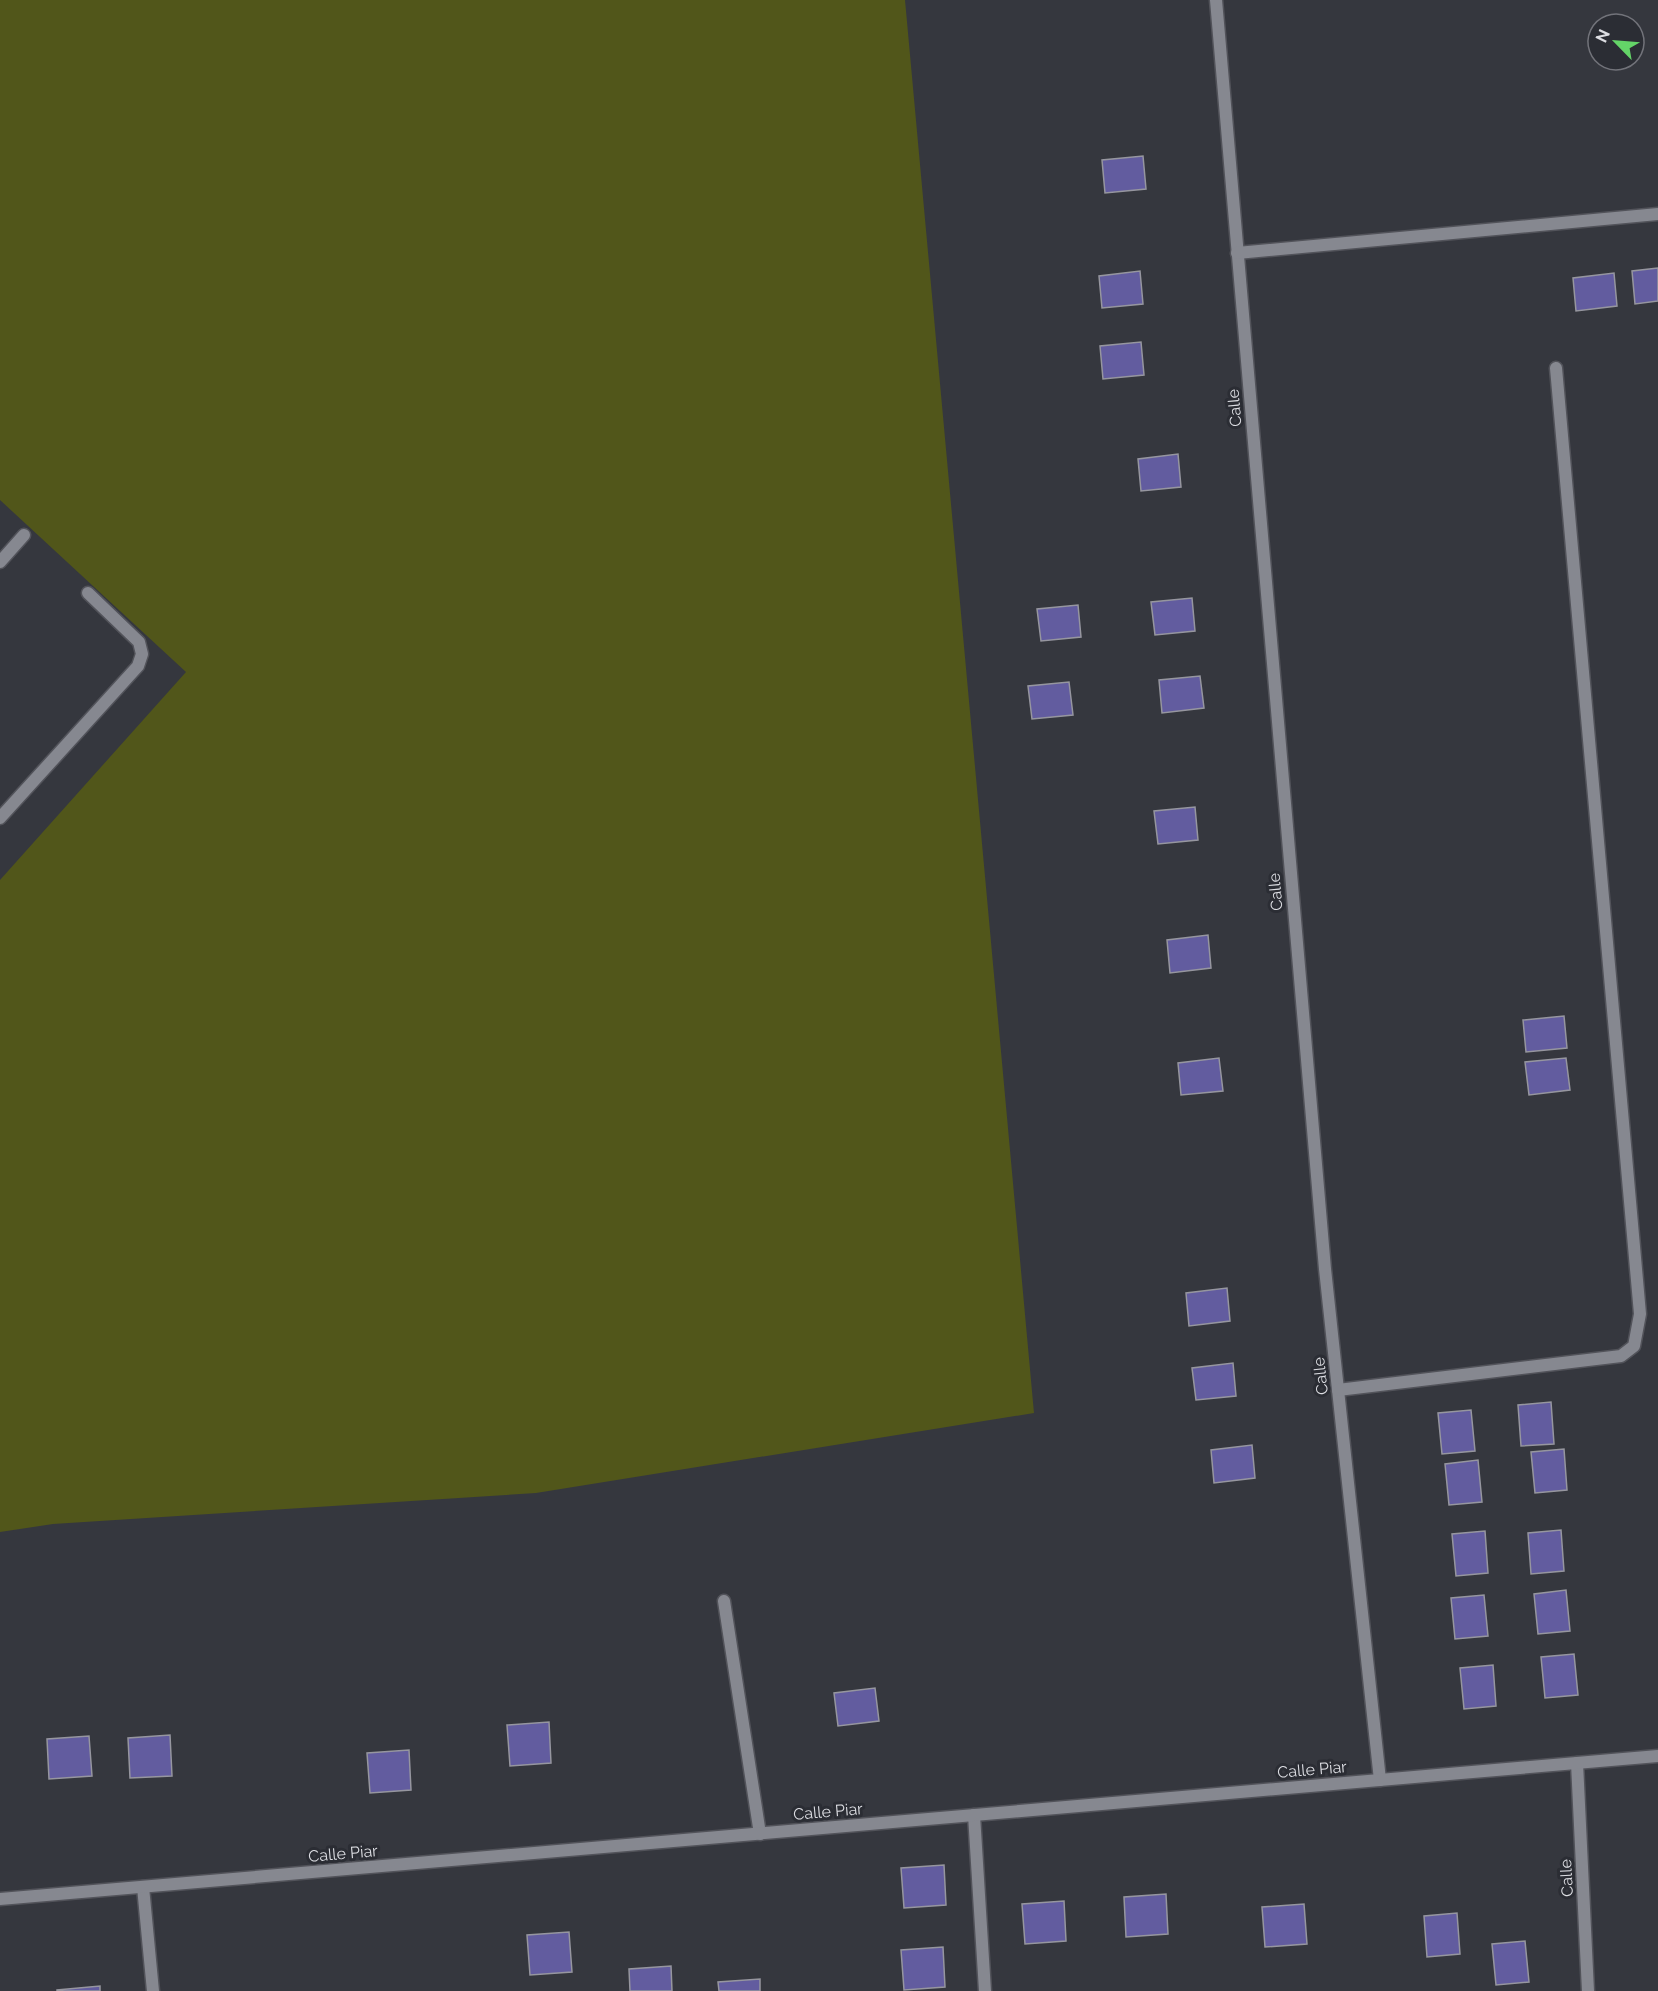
<svg xmlns="http://www.w3.org/2000/svg" width="1658" height="1991" font-family="Raleway,sans-serif">
  <style>
    .green { fill: #51561a }
    .building { fill: #625c9f; stroke: #96969f; stroke-width: 1.5 }
    .lines { fill: none; stroke-linecap: round; stroke-linejoin: round }
    .service-casing { stroke: #52535a; stroke-width: 15 }
    .minor-casing { stroke: #52535a; stroke-width: 15 }
    .service { stroke: #868890; stroke-width: 12 }
    .minor { stroke: #868890; stroke-width: 12 }
    .labels { text-anchor: middle; stroke-width: 6; stroke-linejoin: round; paint-order: stroke }
    .street-label { font-size: 16px; fill: #dcdde2; stroke: #2b2d34 }
  </style>
  <rect width="100%" height="100%" fill="#35373e"/>
  <polygon class="green" points="0,0 905,0 1034,1413 536,1493 53,1524 0,1532 0,880 186,672 0,500"/>
  <g class="building">
    <polygon points="1143,156 1146,189 1105,193 1102,160"/>
    <polygon points="1658,268 1658,301 1635,304 1632,271"/>
    <polygon points="1140,271 1143,304 1102,308 1099,276"/>
    <polygon points="1614,273 1617,306 1576,311 1573,278"/>
    <polygon points="1141,342 1144,375 1103,379 1100,346"/>
    <polygon points="1178,454 1181,487 1141,491 1138,459"/>
    <polygon points="1192,598 1195,631 1155,635 1151,602"/>
    <polygon points="1078,605 1081,637 1041,641 1037,609"/>
    <polygon points="1200,676 1204,708 1162,713 1159,680"/>
    <polygon points="1069,682 1073,715 1032,719 1028,686"/>
    <polygon points="1195,807 1198,840 1158,844 1154,811"/>
    <polygon points="1208,935 1211,968 1170,973 1167,940"/>
    <polygon points="1564,1016 1567,1048 1526,1052 1523,1020"/>
    <polygon points="1219,1058 1223,1091 1181,1095 1178,1063"/>
    <polygon points="1566,1058 1570,1090 1529,1095 1525,1062"/>
    <polygon points="1227,1288 1230,1321 1189,1326 1186,1293"/>
    <polygon points="1233,1363 1236,1396 1196,1400 1192,1368"/>
    <polygon points="1551,1402 1554,1444 1521,1446 1518,1405"/>
    <polygon points="1471,1410 1475,1451 1442,1454 1438,1413"/>
    <polygon points="1252,1445 1255,1478 1214,1483 1211,1450"/>
    <polygon points="1564,1449 1567,1490 1535,1493 1531,1452"/>
    <polygon points="1478,1460 1482,1502 1449,1505 1445,1464"/>
    <polygon points="1561,1530 1564,1571 1531,1574 1528,1533"/>
    <polygon points="1485,1531 1488,1573 1456,1576 1452,1534"/>
    <polygon points="1566,1590 1570,1631 1538,1634 1534,1594"/>
    <polygon points="1484,1595 1488,1636 1455,1639 1451,1598"/>
    <polygon points="1574,1654 1578,1695 1545,1698 1541,1657"/>
    <polygon points="1493,1665 1496,1706 1464,1709 1460,1668"/>
    <polygon points="875,1688 879,1721 838,1726 834,1693"/>
    <polygon points="549,1722 551,1763 510,1766 507,1725"/>
    <polygon points="170,1735 172,1776 130,1778 128,1738"/>
    <polygon points="89,1736 92,1776 49,1779 47,1739"/>
    <polygon points="409,1750 411,1790 370,1793 367,1753"/>
    <polygon points="944,1865 946,1905 904,1908 901,1868"/>
    <polygon points="1166,1894 1168,1934 1126,1937 1124,1897"/>
    <polygon points="1064,1901 1066,1941 1025,1944 1022,1904"/>
    <polygon points="1304,1904 1307,1944 1265,1947 1262,1907"/>
    <polygon points="1457,1913 1460,1954 1427,1957 1424,1916"/>
    <polygon points="569,1932 572,1972 530,1975 527,1935"/>
    <polygon points="1525,1941 1529,1982 1496,1985 1492,1944"/>
    <polygon points="943,1947 945,1987 904,1990 901,1950"/>
    <polygon points="671,1966 672,1991 630,1991 629,1969"/>
    <polygon points="760,1979 760,1991 719,1991 718,1982"/>
    <polygon points="100,1986 100,1991 57,1991 57,1990"/>
  </g>
  <g class="lines">
    <g class="service-casing">
      <g id="service">
        <polyline points="0,562 24,535"/>
        <polyline points="0,818 138,666 142,654 139,642 88,593"/>
        <polyline points="724,1601 760,1834"/>
      </g>
    </g>
    <g class="minor-casing">
      <g id="minor">
        <polyline points="1216,0 1325,1269 1380,1780"/>
        <polyline points="1237,253 1658,214"/>
        <polyline points="1338,1390 1621,1356 1634,1346 1640,1314 1556,368"/>
        <polyline points="1577,1763 1588,1991"/>
        <polyline points="974,1815 985,1991"/>
        <polyline points="143,1887 153,1991"/>
        <polyline points="0,1899 1658,1756"/>
      </g>
    </g>
    <use href="#service" class="service"/>
    <use href="#minor" class="minor"/>
  </g>
  <g class="labels">
    <g class="street-label">
      <text transform="translate(1234 408) rotate(-95)" y="6">Calle</text>
      <text transform="translate(1275 892) rotate(-95)" y="6">Calle</text>
      <text transform="translate(1320 1376) rotate(-96)" y="6">Calle</text>
      <text transform="translate(1312 1769) rotate(-5)" y="6">Calle Piar</text>
      <text transform="translate(828 1811) rotate(-5)" y="6">Calle Piar</text>
      <text transform="translate(343 1853) rotate(-5)" y="6">Calle Piar</text>
      <text transform="translate(1566 1878) rotate(-93)" y="6">Calle</text>
    </g>
  </g>
  <g transform="translate(1616 42) rotate(295)"><circle r="28" fill="#2b2d34" stroke="#72737a" stroke-width="1.5"/>
  <path d="M0-4.5L10 22L0 15L-10 22Z" fill="#64d468"/>
  <text y="-9" font-size="16" font-weight="bold" text-anchor="middle" fill="#dcdde2">N</text>
  </g>
</svg>
